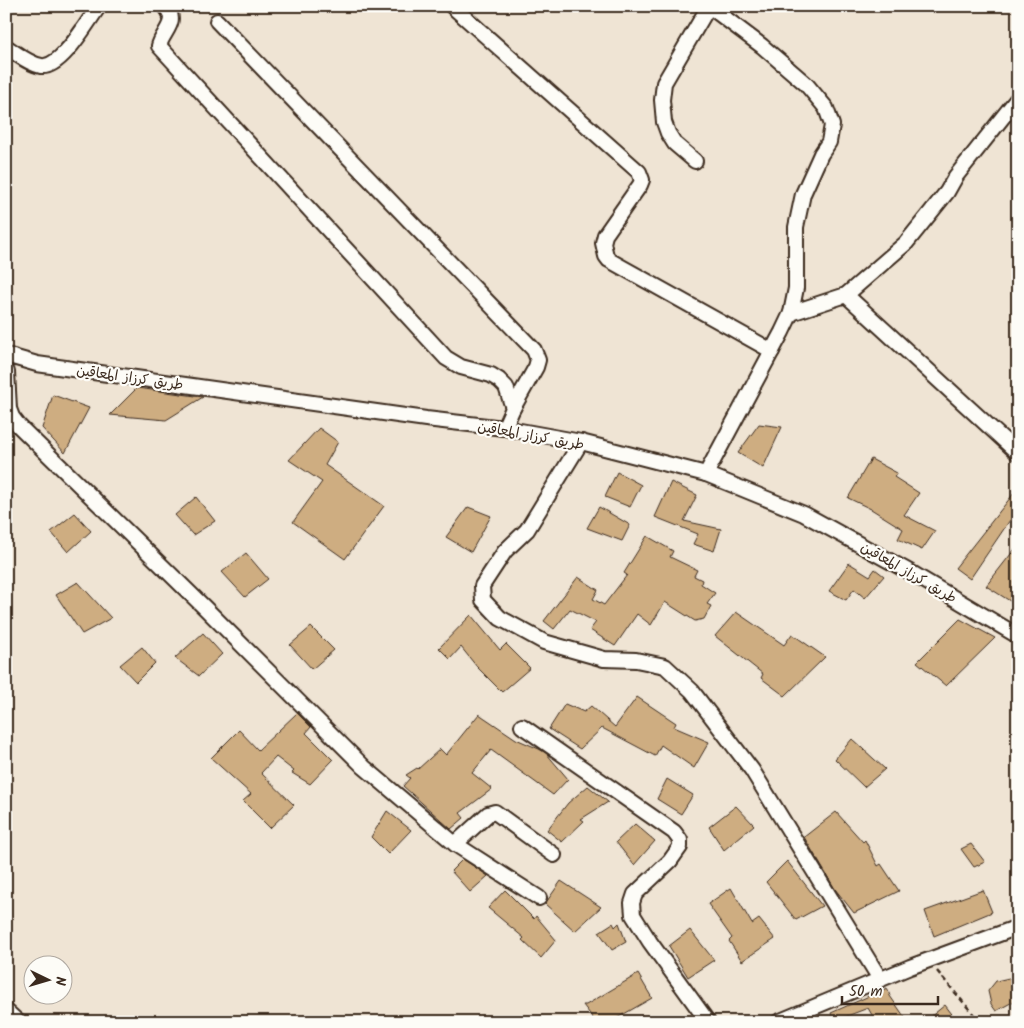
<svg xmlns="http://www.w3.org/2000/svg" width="1024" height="1028" font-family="Kalam,'Playpen Sans Arabic',sans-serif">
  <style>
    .building { fill: #cead81; stroke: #3b2a1e }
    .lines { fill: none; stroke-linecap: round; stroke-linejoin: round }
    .minor-casing { stroke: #3b2a1e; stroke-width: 18 }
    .path { stroke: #3b2a1e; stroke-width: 2.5; stroke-dasharray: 5 4; stroke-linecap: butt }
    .minor { stroke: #fdfcf7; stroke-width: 14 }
    .labels { text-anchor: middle; stroke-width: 4.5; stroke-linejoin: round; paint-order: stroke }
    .street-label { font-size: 14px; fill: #3b2a1e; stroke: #fdfcf7 }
  </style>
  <rect width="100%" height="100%" fill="#efe4d4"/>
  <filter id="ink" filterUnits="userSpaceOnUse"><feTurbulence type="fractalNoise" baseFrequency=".02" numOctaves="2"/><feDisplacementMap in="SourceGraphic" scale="10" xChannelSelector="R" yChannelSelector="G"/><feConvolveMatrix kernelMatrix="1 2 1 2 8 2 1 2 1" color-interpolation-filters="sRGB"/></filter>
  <g filter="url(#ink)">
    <g class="building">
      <polygon points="137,388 203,397 166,420 110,415"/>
      <polygon points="53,395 89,408 65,453 42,428"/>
      <polygon points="759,424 782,427 763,468 738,453"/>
      <polygon points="319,428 338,442 325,465 384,506 345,559 293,522 322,482 289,460"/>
      <polygon points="871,459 897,473 894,477 919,493 904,515 935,531 922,550 898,539 903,529 871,509 848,498"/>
      <polygon points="617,472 641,485 630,507 605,497"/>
      <polygon points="671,482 697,495 684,521 721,529 714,551 693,544 698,534 655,517"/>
      <polygon points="1018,488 1018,527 1010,520 970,579 955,568"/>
      <polygon points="196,497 215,521 193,535 175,515"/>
      <polygon points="468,507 491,516 471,552 446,537"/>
      <polygon points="599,507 630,525 622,541 587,528"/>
      <polygon points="75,513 91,531 68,552 51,532"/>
      <polygon points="647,536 673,551 670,557 697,570 694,576 702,580 701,584 715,593 707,604 711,606 704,619 695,621 665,602 651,625 637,614 615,646 590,630 596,622 570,609 554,629 544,621 578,577 598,590 593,599 604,605 627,575 624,573"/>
      <polygon points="1018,545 1018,606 986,586"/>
      <polygon points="246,553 268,579 245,597 222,572"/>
      <polygon points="849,563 870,576 875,569 884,576 865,598 854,589 846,600 829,591"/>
      <polygon points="78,582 111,618 82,634 56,595"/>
      <polygon points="736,612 784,645 792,634 825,657 785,696 761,678 763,674 715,636"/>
      <polygon points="471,615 500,650 506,644 530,668 502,692 477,667 461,647 450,659 439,648"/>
      <polygon points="960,619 995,638 946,686 917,662"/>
      <polygon points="311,627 334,650 312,669 290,645"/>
      <polygon points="203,633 222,654 199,676 175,658"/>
      <polygon points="142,647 155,663 136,682 120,665"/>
      <polygon points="637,697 676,723 674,727 709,742 694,768 661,745 655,756 602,728 580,749 549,729 565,704 584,712 591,706 615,727"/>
      <polygon points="297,713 311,727 306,733 333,760 310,784 292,773 294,771 276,757 261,773 294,805 270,828 243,801 251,794 211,758 239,730 258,750"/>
      <polygon points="479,714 516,739 539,749 546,753 568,779 553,795 491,750 472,773 492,789 460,813 464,818 451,829 403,786 410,778 406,775 417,768 418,769 440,749 446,755"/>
      <polygon points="852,739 885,769 864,787 835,759"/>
      <polygon points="667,779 693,795 681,814 657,799"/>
      <polygon points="588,786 608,802 581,819 584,821 562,842 547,830 568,803"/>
      <polygon points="736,806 754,825 724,850 709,827"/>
      <polygon points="387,811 411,830 388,854 371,837"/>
      <polygon points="836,812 863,842 865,840 878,866 881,864 899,891 854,913 835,889 804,837"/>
      <polygon points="635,824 655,841 634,865 616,842"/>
      <polygon points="971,844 985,862 974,867 961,849"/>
      <polygon points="463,859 488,876 470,892 451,871"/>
      <polygon points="787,861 822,906 796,920 766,882"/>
      <polygon points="561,881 601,907 575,931 545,904"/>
      <polygon points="731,888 752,924 759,919 775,939 742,961 729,941 732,938 708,904"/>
      <polygon points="505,890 534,919 536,916 556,940 541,958 522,940 524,938 488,908"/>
      <polygon points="983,890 992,912 934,936 925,911"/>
      <polygon points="613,923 615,927 619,923 626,942 612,950 599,932"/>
      <polygon points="690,930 714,960 688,977 669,946"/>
      <polygon points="638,974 652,998 610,1022 596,1022 583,1005 586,1005"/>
      <polygon points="1009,978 1018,994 1018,999 996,1011 991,1004 988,991 996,981"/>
      <polygon points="887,988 890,996 908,1022 876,1022 868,1008 834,1021 831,1013"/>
      <polygon points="945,1005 958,1022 924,1022"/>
    </g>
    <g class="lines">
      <g class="minor-casing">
        <g id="minor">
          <path d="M165 6C180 22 162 32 159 46L446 358 461 367 491 375 499 380 506 387 513 408 504 428"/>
          <polyline points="452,6 639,172 642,180 640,185 605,235 603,243 606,256 609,260 772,351"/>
          <polyline points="217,21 534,350 538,360 536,367 513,408"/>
          <path d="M6 47C16 53 29 64 41 66 61 69 88 21 99 6"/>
          <polyline points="695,161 675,144 668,133 664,122 662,100 664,83 709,6"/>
          <polyline points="846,295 1018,453"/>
          <polyline points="791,313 846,295 906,243 947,192 956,176 1018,98"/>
          <polyline points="6,355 37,364 426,419 504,428 581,442 706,474 804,514 915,575 1018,636"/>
          <polyline points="7,372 9,409 12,417 19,426 204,607 364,767 455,844 539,898"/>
          <polyline points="581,442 527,530 505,551 482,586 483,600 500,618 544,642 604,659 636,660 665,666 692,691 752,770 880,979"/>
          <polyline points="706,474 782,332 791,313 796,288 796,227 803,194 821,154 829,142 832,125 826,108 806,84 762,46 709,6"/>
          <polyline points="522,726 674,832 680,840 680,847 670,861 635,894 632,903 633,915 650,942 708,1022"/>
          <polyline points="455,844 488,814 495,812 554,855"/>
          <polyline points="6,1011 18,1022"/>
          <polyline points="778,1022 910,967 1018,927"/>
        </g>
      </g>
      <polyline class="path" points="937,971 980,1022"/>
      <use href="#minor" class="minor"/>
    </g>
  </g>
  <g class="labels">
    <g class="street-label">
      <text transform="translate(130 377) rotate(8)" y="5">طريق كرزاز المعاقين</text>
      <text transform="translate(531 435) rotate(10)" y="5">طريق كرزاز المعاقين</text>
      <text transform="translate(909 572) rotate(30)" y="5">طريق كرزاز المعاقين</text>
    </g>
  </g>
  <rect width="1024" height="1028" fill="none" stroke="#fdfcf7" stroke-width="25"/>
  <rect x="12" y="12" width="999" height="1003" fill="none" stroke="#3b2a1e" stroke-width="2" filter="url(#ink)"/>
  <g transform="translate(48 980) rotate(95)"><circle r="24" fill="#fdfcf7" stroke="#afa8a0"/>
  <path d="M0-4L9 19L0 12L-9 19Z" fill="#3b2a1e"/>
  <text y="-8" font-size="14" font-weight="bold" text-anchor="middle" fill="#3b2a1e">N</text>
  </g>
  <path d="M842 996v8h96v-8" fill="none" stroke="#3b2a1e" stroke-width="2.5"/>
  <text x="849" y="996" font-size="15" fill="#3b2a1e" stroke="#fdfcf7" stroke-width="4" paint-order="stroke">50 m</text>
</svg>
